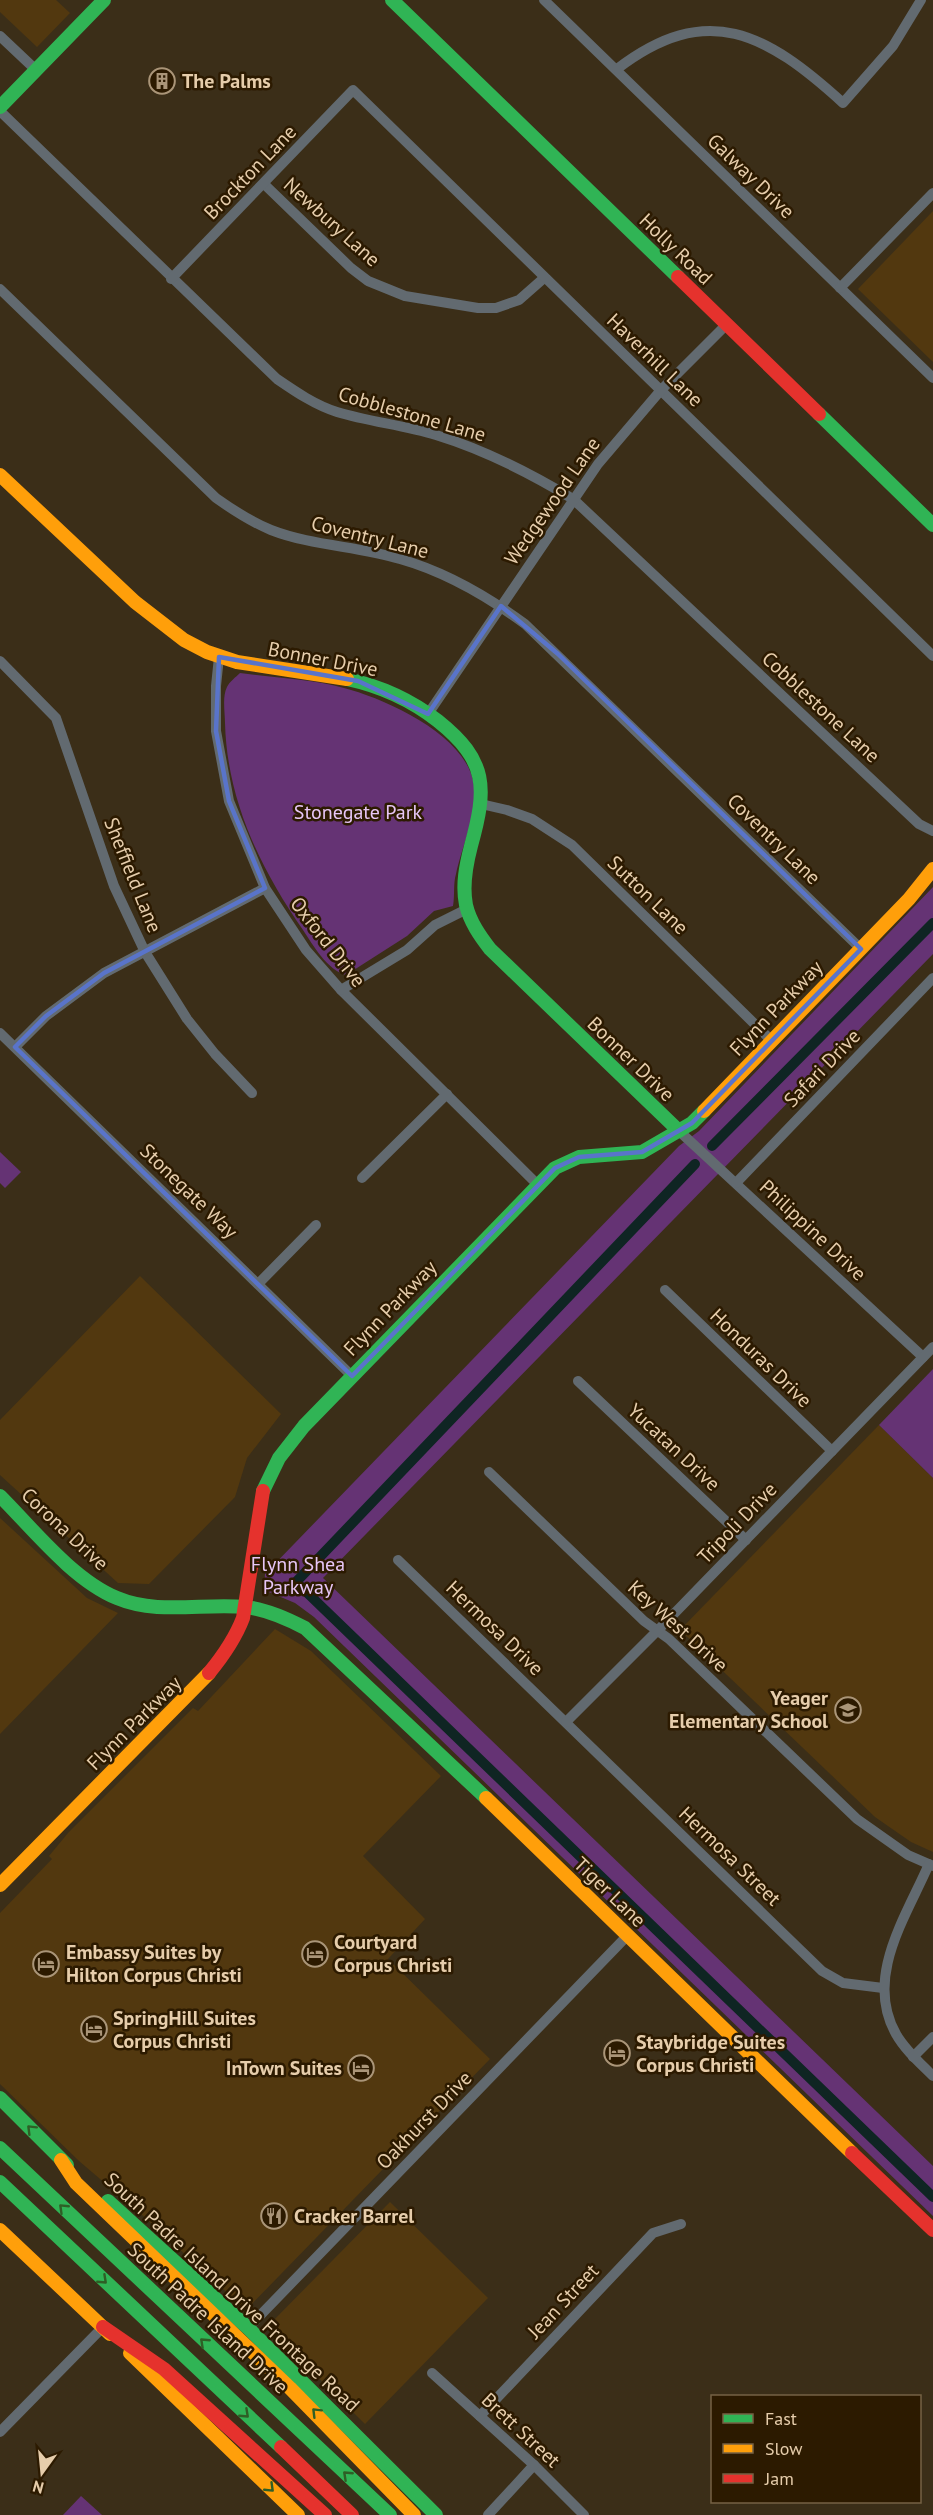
<svg xmlns="http://www.w3.org/2000/svg" width="933" height="2515" font-family="'PT Sans',sans-serif">
  <style>
    .built { fill: #52380f }
    .green { fill: #653374 }
    .lines { fill: none; stroke-linecap: round; stroke-linejoin: round }
    .canal { stroke: #0f2523; stroke-width: 10 }
    .street { stroke: #626a70; stroke-width: 10 }
    .fast { stroke: #30b455; stroke-width: 14 }
    .slow { stroke: #ff9f0a; stroke-width: 14 }
    .jam { stroke: #e5322d; stroke-width: 14 }
    .oneway { stroke: #2e5f26 }
    .marked { fill: none; stroke: #5974ca; stroke-width: 4.5; stroke-linejoin: round }
    .labels { text-anchor: middle; stroke-width: 5; stroke-linejoin: round; paint-order: stroke }
    .poi-label { font-size: 20px; font-weight: bold; fill: #e6cdab; stroke: #2c1a00; text-anchor: start }
    .street-label { font-size: 20px; fill: #e6cdab; stroke: #2c1a00 }
    .park-label { font-size: 20px; fill: #e7c6f6; stroke: #2c1a00 }
  </style>
  <rect width="100%" height="100%" fill="#3b2e18"/>
  <g class="built">
    <polygon points="0,0 56,0 70,13 37,47 0,12"/>
    <polygon points="933,211 933,362 858,289"/>
    <polygon points="140,1276 281,1414 247,1458 235,1497 149,1584 118,1583 0,1475 0,1420"/>
    <polygon points="879,1425 933,1478 933,1852 911,1842 875,1817 680,1630"/>
    <polygon points="0,1518 87,1598 118,1613 0,1734"/>
    <polygon points="275,1629 311,1651 441,1776 363,1856 425,1919 388,1959 490,2059 246,2310 140,2213 79,2161 0,2084 0,1913 52,1859 49,1856 68,1833 193,1708 198,1711"/>
    <polygon points="390,2202 488,2298 365,2424 267,2327"/>
  </g>
  <g class="green">
    <path d="M240 673C274 678 311 679 344 688 386 699 467 735 474 785 478 813 462 846 456 874 453 884 455 895 453 906L434 911 407 936 346 975C327 970 313 945 303 930 260 868 227 800 225 723 225 712 222 697 227 687 229 682 236 677 240 673Z"/>
    <polygon points="933,887 933,954 323,1578 933,2166 933,2216 314,1617 295,1603 264,1590 265,1574 679,1146 699,1131"/>
    <polygon points="0,1152 21,1172 5,1188 0,1183"/>
    <polygon points="933,1369 933,1478 879,1425"/>
    <polygon points="81,2496 102,2515 63,2515"/>
  </g>
  <g class="lines">
    <g class="canal">
      <polyline points="712,1146 933,923"/>
      <polyline points="695,1164 296,1582 933,2197"/>
    </g>
    <g class="street">
      <polyline points="544,0 933,378"/>
      <polyline points="0,36 36,70"/>
      <path d="M617 69C707 0 766 33 843 103L893 46 921 0"/>
      <path d="M0 111 277 379C296 392 315 405 337 412 370 422 404 425 436 435 485 450 530 473 573 499L919 824 933 831"/>
      <polyline points="264,184 351,268 368,281 405,296 478,308 496,308 519,300 544,278"/>
      <polyline points="171,279 353,90 933,656"/>
      <polyline points="840,288 933,193"/>
      <path d="M0 289 216 498C233 510 251 522 271 530 312 546 358 546 400 559 446 572 487 596 525 624L861 949"/>
      <polyline points="219,657 216,686 216,731 229,801 265,888 306,950 341,990 537,1184"/>
      <polyline points="0,661 56,718 114,886 145,952 187,1019 215,1054 252,1093"/>
      <polyline points="428,714 598,464 661,390 726,325"/>
      <polyline points="481,804 507,810 532,819 572,845 772,1041"/>
      <polyline points="341,990 407,950 435,925 467,909"/>
      <polyline points="0,1033 352,1376"/>
      <polyline points="15,1047 46,1016 104,973 265,888"/>
      <polyline points="679,1131 923,1357"/>
      <polyline points="362,1178 447,1094"/>
      <polyline points="736,1183 933,978"/>
      <polyline points="259,1283 316,1225"/>
      <polyline points="665,1290 832,1451"/>
      <polyline points="578,1381 746,1540"/>
      <polyline points="489,1472 644,1621 669,1639 857,1819 908,1855 933,1866"/>
      <polyline points="398,1560 822,1971 843,1983 883,1988"/>
      <polyline points="566,1722 665,1623 933,1347"/>
      <path d="M929 1864C906 1917 864 1977 896 2034 905 2050 920 2063 933 2076"/>
      <polyline points="913,2057 933,2037"/>
      <polyline points="248,2328 627,1936"/>
      <polyline points="432,2373 534,2465 584,2515"/>
      <polyline points="480,2416 653,2233 681,2224"/>
      <polyline points="0,2432 103,2327"/>
      <polyline points="488,2515 534,2465"/>
    </g>
    <g class="fast">
      <polyline points="392,0 678,277"/>
      <polyline points="0,107 104,0"/>
      <polyline points="819,414 933,525"/>
      <path d="M347 679C380 686 411 700 438 721 488 761 487 788 471 846 466 865 462 885 466 905 470 922 480 936 490 949L679 1131"/>
      <polyline points="263,1491 279,1458 304,1426 555,1168 579,1157 642,1152 692,1123 704,1111"/>
      <path d="M0 1496C33 1529 73 1580 117 1598 157 1615 203 1603 245 1607 266 1609 286 1618 305 1628L486 1798"/>
      <polyline points="0,2098 67,2165"/>
      <polyline points="0,2148 390,2515"/>
      <polyline points="0,2182 281,2447"/>
      <polyline points="108,2201 248,2328 436,2515"/>
    </g>
    <g class="slow">
      <polyline points="0,475 135,602 184,640 207,652 237,662 347,679"/>
      <polyline points="704,1111 909,899 933,869"/>
      <polyline points="486,1798 852,2153"/>
      <polyline points="0,1885 209,1673"/>
      <polyline points="61,2160 76,2183 290,2388 414,2515"/>
      <polyline points="0,2230 110,2334"/>
      <polyline points="130,2353 298,2515"/>
    </g>
    <g class="jam">
      <polyline points="678,277 819,414"/>
      <path d="M209 1673C223 1656 235 1639 243 1618L263 1491"/>
      <polyline points="852,2153 933,2230"/>
      <polyline points="103,2327 164,2369 325,2515"/>
      <polyline points="281,2447 352,2515"/>
    </g>
  </g>
  <defs><path id="oneway-chevron" d="M-2-3.5L2.5 0L-2 3.5" fill="none" stroke-width="1.6" stroke-linecap="round" stroke-linejoin="round" transform="scale(1.5)"/></defs>
  <g class="oneway">
    <use href="#oneway-chevron" transform="translate(31 2129) rotate(-135)"/>
    <use href="#oneway-chevron" transform="translate(63 2208) rotate(-136)"/>
    <use href="#oneway-chevron" transform="translate(103 2280) rotate(43)"/>
    <use href="#oneway-chevron" transform="translate(204 2342) rotate(-137)"/>
    <use href="#oneway-chevron" transform="translate(316 2412) rotate(-135)"/>
    <use href="#oneway-chevron" transform="translate(245 2414) rotate(43)"/>
    <use href="#oneway-chevron" transform="translate(347 2475) rotate(-137)"/>
    <use href="#oneway-chevron" transform="translate(270 2488) rotate(44)"/>
  </g>
  <path class="marked" d="M501 606 558 654 861 949 692 1123 642 1152 579 1157 555 1168 352 1376 15 1047 46 1016 104 973 265 888 229 801 216 731 219 657 358 681 428 714Z"/>
  <defs>
    <g id="building-ring" transform="scale(1.35)"><circle r="9.5" fill="#2c1a00" stroke="#aa9578" stroke-width="1.5"/><path d="M-4-6H4V6H1V3H-1V6H-4ZM-2.5-4.3h1.7v1.8h-1.7ZM.8-4.3h1.7v1.8H.8ZM-2.5-1h1.7V.8h-1.7ZM.8-1h1.7V.8H.8Z" fill="#aa9578"/></g>
    <g id="school-ring" transform="scale(1.35)"><circle r="9.5" fill="#2c1a00" stroke="#aa9578" stroke-width="1.5"/><path d="M0-5L7-2L0 1L-7-2ZM-4 1L0 2.5L4 1V4Q0 6-4 4Z" fill="#aa9578"/></g>
    <g id="hotel-ring" transform="scale(1.35)"><circle r="9.5" fill="#2c1a00" stroke="#aa9578" stroke-width="1.5"/><path d="M-6-4.5h1.5V1H6V5H4.5V3h-9V5H-6ZM-4 0a1.8 1.8 0 1 1 3.6 0ZM.5 0V-2.5h3Q6-2.5 6 0Z" fill="#aa9578"/></g>
    <g id="restaurant-ring" transform="scale(1.35)"><circle r="9.5" fill="#2c1a00" stroke="#aa9578" stroke-width="1.5"/><path d="M-5-6h1v4h1v-4h1v4h1v-4h1v5L-1.5 .5V6h-2V.5L-5-1ZM5-6V6H3V1.5H1.5Q1.5-4 5-6Z" fill="#aa9578"/></g>
  </defs>
  <g fill-rule="evenodd">
    <use href="#building-ring" x="162" y="81"/>
    <use href="#school-ring" x="848" y="1710"/>
    <use href="#hotel-ring" x="315" y="1954"/>
    <use href="#hotel-ring" x="46" y="1964"/>
    <use href="#hotel-ring" x="94" y="2029"/>
    <use href="#hotel-ring" x="617" y="2053"/>
    <use href="#hotel-ring" x="361" y="2068"/>
    <use href="#restaurant-ring" x="274" y="2216"/>
  </g>
  <g class="labels">
    <g class="poi-label">
      <text x="182" y="88">The Palms</text>
      <text x="828" y="1705" text-anchor="end">Yeager<tspan x="828" dy="23">Elementary School</tspan></text>
      <text x="334" y="1949">Courtyard<tspan x="334" dy="23">Corpus Christi</tspan></text>
      <text x="66" y="1959">Embassy Suites by<tspan x="66" dy="23">Hilton Corpus Christi</tspan></text>
      <text x="113" y="2025">SpringHill Suites<tspan x="113" dy="23">Corpus Christi</tspan></text>
      <text x="636" y="2049">Staybridge Suites<tspan x="636" dy="23">Corpus Christi</tspan></text>
      <text x="342" y="2075" text-anchor="end">InTown Suites</text>
      <text x="294" y="2223">Cracker Barrel</text>
    </g>
    <g class="street-label">
      <text transform="translate(250 172) rotate(-46)" y="7">Brockton Lane</text>
      <text transform="translate(751 176) rotate(44)" y="7">Galway Drive</text>
      <text transform="translate(332 222) rotate(42)" y="7">Newbury Lane</text>
      <text transform="translate(676 249) rotate(44)" y="7">Holly Road</text>
      <text transform="translate(655 360) rotate(44)" y="7">Haverhill Lane</text>
      <text transform="translate(412 414) rotate(16)" y="7">Cobblestone Lane</text>
      <text transform="translate(552 501) rotate(-55)" y="7">Wedgewood Lane</text>
      <text transform="translate(370 537) rotate(14)" y="7">Coventry Lane</text>
      <text transform="translate(323 659) rotate(11)" y="7">Bonner Drive</text>
      <text transform="translate(821 707) rotate(43)" y="7">Cobblestone Lane</text>
      <text transform="translate(774 839) rotate(44)" y="7">Coventry Lane</text>
      <text transform="translate(133 875) rotate(68)" y="7">Sheffield Lane</text>
      <text transform="translate(648 895) rotate(44)" y="7">Sutton Lane</text>
      <text transform="translate(328 942) rotate(52)" y="7">Oxford Drive</text>
      <text transform="translate(776 1008) rotate(-46)" y="7">Flynn Parkway</text>
      <text transform="translate(631 1059) rotate(44)" y="7">Bonner Drive</text>
      <text transform="translate(822 1068) rotate(-46)" y="7">Safari Drive</text>
      <text transform="translate(189 1191) rotate(44)" y="7">Stonegate Way</text>
      <text transform="translate(813 1230) rotate(43)" y="7">Philippine Drive</text>
      <text transform="translate(390 1308) rotate(-46)" y="7">Flynn Parkway</text>
      <text transform="translate(761 1358) rotate(44)" y="7">Honduras Drive</text>
      <text transform="translate(674 1447) rotate(43)" y="7">Yucatan Drive</text>
      <text transform="translate(737 1523) rotate(-46)" y="7">Tripoli Drive</text>
      <text transform="translate(65 1529) rotate(43)" y="7">Corona Drive</text>
      <text transform="translate(678 1626) rotate(42)" y="7">Key West Drive</text>
      <text transform="translate(495 1628) rotate(44)" y="7">Hermosa Drive</text>
      <text transform="translate(134 1723) rotate(-45)" y="7">Flynn Parkway</text>
      <text transform="translate(730 1856) rotate(44)" y="7">Hermosa Street</text>
      <text transform="translate(610 1892) rotate(44)" y="7">Tiger Lane</text>
      <text transform="translate(424 2120) rotate(-46)" y="7">Oakhurst Drive</text>
      <text transform="translate(232 2292) rotate(43)" y="7">South Padre Island Drive Frontage Road</text>
      <text transform="translate(563 2301) rotate(-47)" y="7">Jean Street</text>
      <text transform="translate(208 2318) rotate(43)" y="7">South Padre Island Drive</text>
      <text transform="translate(521 2430) rotate(43)" y="7">Brett Street</text>
    </g>
    <g class="park-label">
      <text x="358" y="819">Stonegate Park</text>
      <text x="298" y="1571">Flynn Shea<tspan x="298" dy="23">Parkway</tspan></text>
    </g>
  </g>
  <rect x="711" y="2395" width="210" height="108" fill="#2c1a00" stroke="#766244" stroke-width="1.5"/>
  <rect x="723" y="2414" width="30" height="9" fill="#30b455" stroke="#766244" stroke-width="1.5"/>
  <text x="765" y="2425" font-size="18" fill="#e6cdab">Fast</text>
  <rect x="723" y="2444" width="30" height="9" fill="#ff9f0a" stroke="#766244" stroke-width="1.5"/>
  <text x="765" y="2455" font-size="18" fill="#e6cdab">Slow</text>
  <rect x="723" y="2474" width="30" height="9" fill="#e5322d" stroke="#766244" stroke-width="1.5"/>
  <text x="765" y="2485" font-size="18" fill="#e6cdab">Jam</text>
  <g transform="translate(42 2473) rotate(195)" stroke="#2c1a00" stroke-width="4.5" paint-order="stroke">
  <path d="M0-4.5L10 22L0 15L-10 22Z" fill="#e6cdab"/>
  <text y="-9" font-size="16" font-weight="bold" text-anchor="middle" fill="#e6cdab">N</text>
  </g>
</svg>
